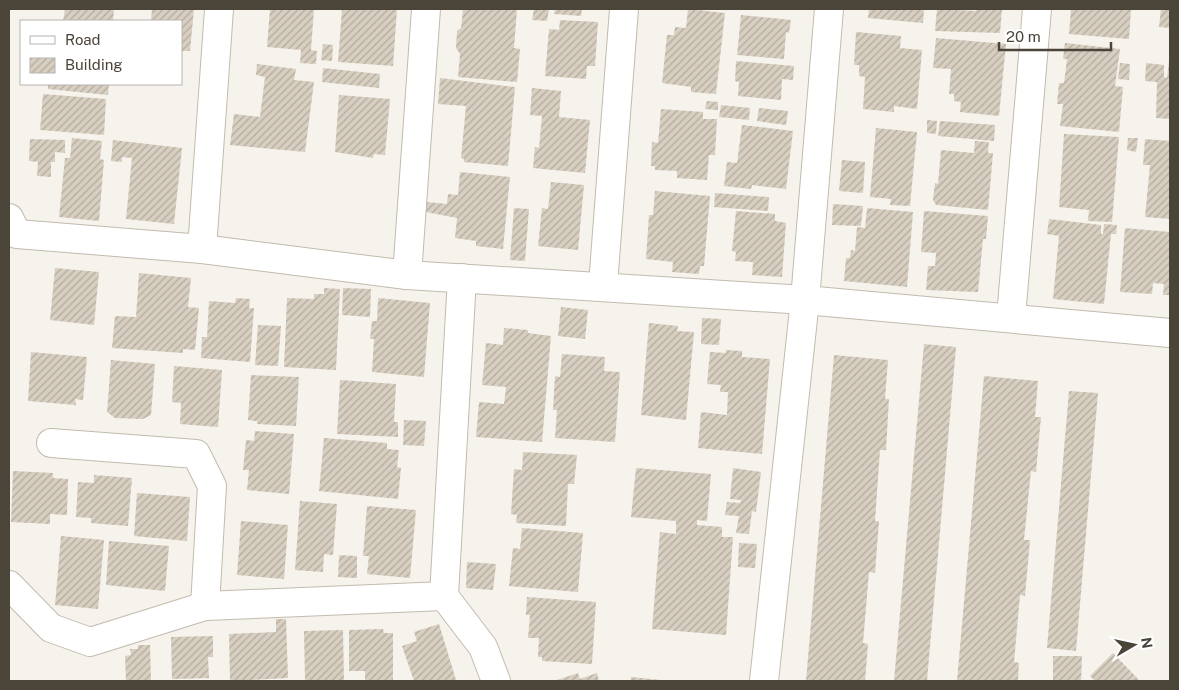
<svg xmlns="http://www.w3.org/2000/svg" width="1179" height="690" font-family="'Public Sans',sans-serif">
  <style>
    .building { fill: url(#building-hatch) }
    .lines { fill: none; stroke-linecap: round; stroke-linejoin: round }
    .minor-casing { stroke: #c2bbae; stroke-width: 30 }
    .minor { stroke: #fff; stroke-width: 28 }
  </style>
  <defs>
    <pattern id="building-hatch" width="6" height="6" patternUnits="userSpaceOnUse" patternTransform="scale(1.25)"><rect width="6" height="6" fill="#d8cfc1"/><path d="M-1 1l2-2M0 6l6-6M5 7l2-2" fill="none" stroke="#b1aa9e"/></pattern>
  </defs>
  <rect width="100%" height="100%" fill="#f6f3ec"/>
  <g class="building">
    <polygon points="65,9 114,9 113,21 63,21"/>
    <polygon points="152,9 194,9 190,51 181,51 181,21 151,21"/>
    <polygon points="270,9 314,9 311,50 317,51 316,64 300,63 301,50 267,47"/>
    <polygon points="342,9 397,9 393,66 338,62"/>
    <polygon points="463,9 517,9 514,48 520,49 517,82 458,77 460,54 456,48 457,31 461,28"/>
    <polygon points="534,9 549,9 547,21 532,20"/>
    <polygon points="555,9 582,9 581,16 554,14"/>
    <polygon points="688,9 725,13 716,94 691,92 691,87 662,83 667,35 674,35 675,27 686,28"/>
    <polygon points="869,9 924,9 923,23 868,18"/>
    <polygon points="937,9 976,11 976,9 1002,9 1000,33 935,31"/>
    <polygon points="1071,9 1131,9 1129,39 1069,34"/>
    <polygon points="1161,9 1170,9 1170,28 1159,27"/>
    <polygon points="741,15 791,20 789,33 786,32 784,59 737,55"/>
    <polygon points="560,20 598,22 595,66 587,66 586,79 545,76 549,29 559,30"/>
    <polygon points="856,32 901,36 900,48 922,50 917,109 894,106 894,112 863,109 865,77 859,76 859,65 854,65"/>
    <polygon points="936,38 1006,44 999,116 960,112 961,102 954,101 954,94 949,94 951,69 933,68"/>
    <polygon points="1065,43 1120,49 1115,86 1123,87 1119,132 1060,126 1063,104 1057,104 1059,83 1064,83 1067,59 1063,59"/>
    <polygon points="323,44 333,45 332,61 321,60"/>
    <polygon points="736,61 794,66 793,80 782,79 781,100 738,96 739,82 735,81"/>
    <polygon points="1169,61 1170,119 1156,118 1157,82 1145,81 1146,63 1164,65 1164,77 1167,78"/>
    <polygon points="1120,63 1130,64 1129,80 1118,79"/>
    <polygon points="257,64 296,69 294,80 314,82 305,152 230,145 234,114 260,117 265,77 256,75"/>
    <polygon points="323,68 380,74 379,88 322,82"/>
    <polygon points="440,78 515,87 508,166 464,162 464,159 461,158 466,106 438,104"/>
    <polygon points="48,84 109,84 108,95 48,89"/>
    <polygon points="532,88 561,91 559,117 590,120 585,173 533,168 535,147 539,148 542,116 530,115"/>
    <polygon points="43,94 106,99 104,135 40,130"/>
    <polygon points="339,95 390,99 385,155 374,154 373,158 335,152"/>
    <polygon points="707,101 718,102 718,110 705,109"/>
    <polygon points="721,105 750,108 749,120 719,117"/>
    <polygon points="759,108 788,111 786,125 757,121"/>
    <polygon points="661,109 703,112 703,119 717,119 715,155 709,155 707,180 677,178 677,171 655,170 655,166 651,166 652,142 658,143"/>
    <polygon points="927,120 937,121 936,134 927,133"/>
    <polygon points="940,121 995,125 994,141 938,136"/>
    <polygon points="742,125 793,131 786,189 752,185 751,189 724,186 727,162 737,163"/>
    <polygon points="876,128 917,132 910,206 890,205 891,199 870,197"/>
    <polygon points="1064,134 1119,137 1112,222 1088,221 1089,210 1059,207"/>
    <polygon points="72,138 102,141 100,159 104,160 99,221 59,217 65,158 70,158"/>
    <polygon points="1128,138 1138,138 1136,152 1127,150"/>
    <polygon points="30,139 65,140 65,153 55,152 55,162 51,162 51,177 37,176 38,162 29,161"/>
    <polygon points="1145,139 1170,141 1170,219 1145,217 1150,165 1143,165"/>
    <polygon points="113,140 182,148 174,224 126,219 132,158 122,157 122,162 111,161"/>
    <polygon points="975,141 989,142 988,153 993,153 988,210 936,205 933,200 935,183 938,184 941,150 974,153"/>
    <polygon points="842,160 865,162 863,193 839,191"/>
    <polygon points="460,172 510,177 503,249 476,246 476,241 455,238 457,218 426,212 427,202 447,204 448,194 458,195"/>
    <polygon points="551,182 584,185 578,250 538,246 542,208 548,209"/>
    <polygon points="655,191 710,196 704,266 700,266 699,274 672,272 673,262 646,259 649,215 653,215"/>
    <polygon points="715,193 769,197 768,211 714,207"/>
    <polygon points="833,204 863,206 861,226 832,225"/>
    <polygon points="514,208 529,209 525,261 510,260"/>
    <polygon points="867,208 913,212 907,287 844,281 846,258 850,258 851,250 855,251 857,227 865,228"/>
    <polygon points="736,211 775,214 775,221 786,223 782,277 752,275 753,262 735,261 736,252 732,251"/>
    <polygon points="924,211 988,216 986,239 983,239 978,292 926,290 928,266 935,266 936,253 921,252"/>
    <polygon points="1049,219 1101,225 1101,234 1103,234 1104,224 1117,225 1116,234 1111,234 1104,304 1053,299 1059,236 1047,234"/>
    <polygon points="1125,228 1170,232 1170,295 1163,295 1164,284 1153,283 1152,294 1120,292"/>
    <polygon points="55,268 99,272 94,325 50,320"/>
    <polygon points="139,273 191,278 188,307 199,308 195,350 183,349 183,353 112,348 115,316 136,317"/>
    <polygon points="324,288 340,289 336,370 284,367 287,298 314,299 314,294 324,294"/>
    <polygon points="343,288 371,289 370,317 342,315"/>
    <polygon points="236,298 250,299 249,308 254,308 250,362 201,358 202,337 207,337 209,301 235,303"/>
    <polygon points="378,298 430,303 424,377 372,372 374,339 370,339 372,321 377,321"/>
    <polygon points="561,307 588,310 585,339 558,336"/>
    <polygon points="702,318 721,319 719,345 701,344"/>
    <polygon points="649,323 678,326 677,331 694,332 686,420 641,415"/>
    <polygon points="258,325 281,326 278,366 255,365"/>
    <polygon points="504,328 528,330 528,333 551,336 542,442 476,437 479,402 504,404 506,387 482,385 486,343 503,345"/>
    <polygon points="924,344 956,347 927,681 894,681"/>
    <polygon points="726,350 742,351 742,357 770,359 762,454 698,448 701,412 727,415 728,392 720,392 721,385 707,384 710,352 726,353"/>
    <polygon points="31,352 87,357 83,400 75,399 76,405 28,401"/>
    <polygon points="562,354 605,357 604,371 620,372 615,442 555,438 557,410 553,410 555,376 560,377"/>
    <polygon points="834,355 888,360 885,399 889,399 886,450 880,450 875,521 879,521 875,573 869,572 863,643 868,644 865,681 806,681"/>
    <polygon points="111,360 155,364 151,415 143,419 115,418 107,412"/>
    <polygon points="174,366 222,370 218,427 180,424 181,403 172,402"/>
    <polygon points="251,375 299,377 296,426 257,424 257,421 248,420"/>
    <polygon points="984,376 1038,381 1035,417 1041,417 1036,472 1031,471 1024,540 1030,540 1025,596 1020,595 1014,662 1019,663 1018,681 957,681"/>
    <polygon points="340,380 396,384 394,422 398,422 398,437 337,434"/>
    <polygon points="1069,391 1098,393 1076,651 1047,648"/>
    <polygon points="404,420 426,421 424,446 403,445"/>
    <polygon points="255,431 294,434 289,494 247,490 249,470 243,470 246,440 254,441"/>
    <polygon points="324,438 387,443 387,449 399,450 397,467 401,468 398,499 319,491"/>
    <polygon points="523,452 577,455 574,484 568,484 566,526 516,523 517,515 511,514 514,469 522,470"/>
    <polygon points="636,468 711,474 707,521 697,520 697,525 722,527 722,537 733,537 726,635 652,629 660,532 676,534 676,521 631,517"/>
    <polygon points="733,468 761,472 756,512 752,511 749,534 736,533 739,516 725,515 727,502 740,503 741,500 730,499"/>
    <polygon points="13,471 53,473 53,478 68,479 67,515 50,514 50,524 11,522"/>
    <polygon points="94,475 132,478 128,526 91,523 91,518 76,517 78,482 94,483"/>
    <polygon points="137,493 190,497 187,541 134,536"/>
    <polygon points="300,501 337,504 333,555 324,554 323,572 295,570"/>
    <polygon points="367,506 416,510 410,578 367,574 369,556 363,556"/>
    <polygon points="241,521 288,525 284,579 237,575"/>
    <polygon points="522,528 583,533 578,592 509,586 513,548 520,549"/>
    <polygon points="61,536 104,540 98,609 55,605"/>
    <polygon points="109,541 169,546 165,591 106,585"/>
    <polygon points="739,543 757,544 755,568 738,567"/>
    <polygon points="339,555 357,556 357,578 338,577"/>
    <polygon points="467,562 496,564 493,590 466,588"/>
    <polygon points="527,597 596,602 592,664 542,661 542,657 538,657 539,638 528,638 530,615 526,615"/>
    <polygon points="276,619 286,619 288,678 230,681 229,634 276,632"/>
    <polygon points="439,624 456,680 414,681 402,646 417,641 414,632"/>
    <polygon points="383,629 384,633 393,633 393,681 365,681 365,671 349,671 349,630"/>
    <polygon points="343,630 344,681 305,681 304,631"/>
    <polygon points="213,636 213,657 208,657 209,678 172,679 171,637"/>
    <polygon points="138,645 150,645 151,681 126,681 125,656 131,655 130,649 138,649"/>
    <polygon points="1113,653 1140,681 1095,681 1090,676"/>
    <polygon points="1053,656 1082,656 1081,681 1053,681"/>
    <polygon points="578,673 580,679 597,673 599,681 554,681"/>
    <polygon points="631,677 661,680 661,681 630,681"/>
  </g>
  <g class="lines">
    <g class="minor-casing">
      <g id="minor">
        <polyline points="9,218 17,234 202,249 407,275 805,300 829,9"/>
        <polyline points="202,249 219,9"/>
        <polyline points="407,275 426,9"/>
        <polyline points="603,285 624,9"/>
        <polyline points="1011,317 1037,9"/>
        <polyline points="51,443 196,454 212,486 205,606"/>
        <polyline points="9,585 51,628 90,642 205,606 444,596 462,278"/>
        <polyline points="444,596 483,647 496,681"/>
        <polyline points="764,681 805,300 1170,333"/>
      </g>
    </g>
    <use href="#minor" class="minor"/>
  </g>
  <rect width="1179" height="690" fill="none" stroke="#4b4439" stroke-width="20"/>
  <rect x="20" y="20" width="162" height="65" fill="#ffffff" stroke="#b7b4b0"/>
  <rect x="30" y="36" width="25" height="8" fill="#ffffff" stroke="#b7b4b0"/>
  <text x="65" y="45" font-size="15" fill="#4b4439">Road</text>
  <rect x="30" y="58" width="25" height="15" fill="url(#building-hatch)" stroke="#b7b4b0"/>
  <text x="65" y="70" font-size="15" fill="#4b4439">Building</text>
  <g transform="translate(1134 645) rotate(81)" stroke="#ffffff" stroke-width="4" paint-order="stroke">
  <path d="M0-4L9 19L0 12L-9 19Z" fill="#4b4439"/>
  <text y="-8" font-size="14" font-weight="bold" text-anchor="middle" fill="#4b4439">N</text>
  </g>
  <path d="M999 42v8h112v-8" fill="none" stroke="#4b4439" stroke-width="2.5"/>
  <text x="1006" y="42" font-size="15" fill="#4b4439" stroke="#ffffff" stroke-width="4" paint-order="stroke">20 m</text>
</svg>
